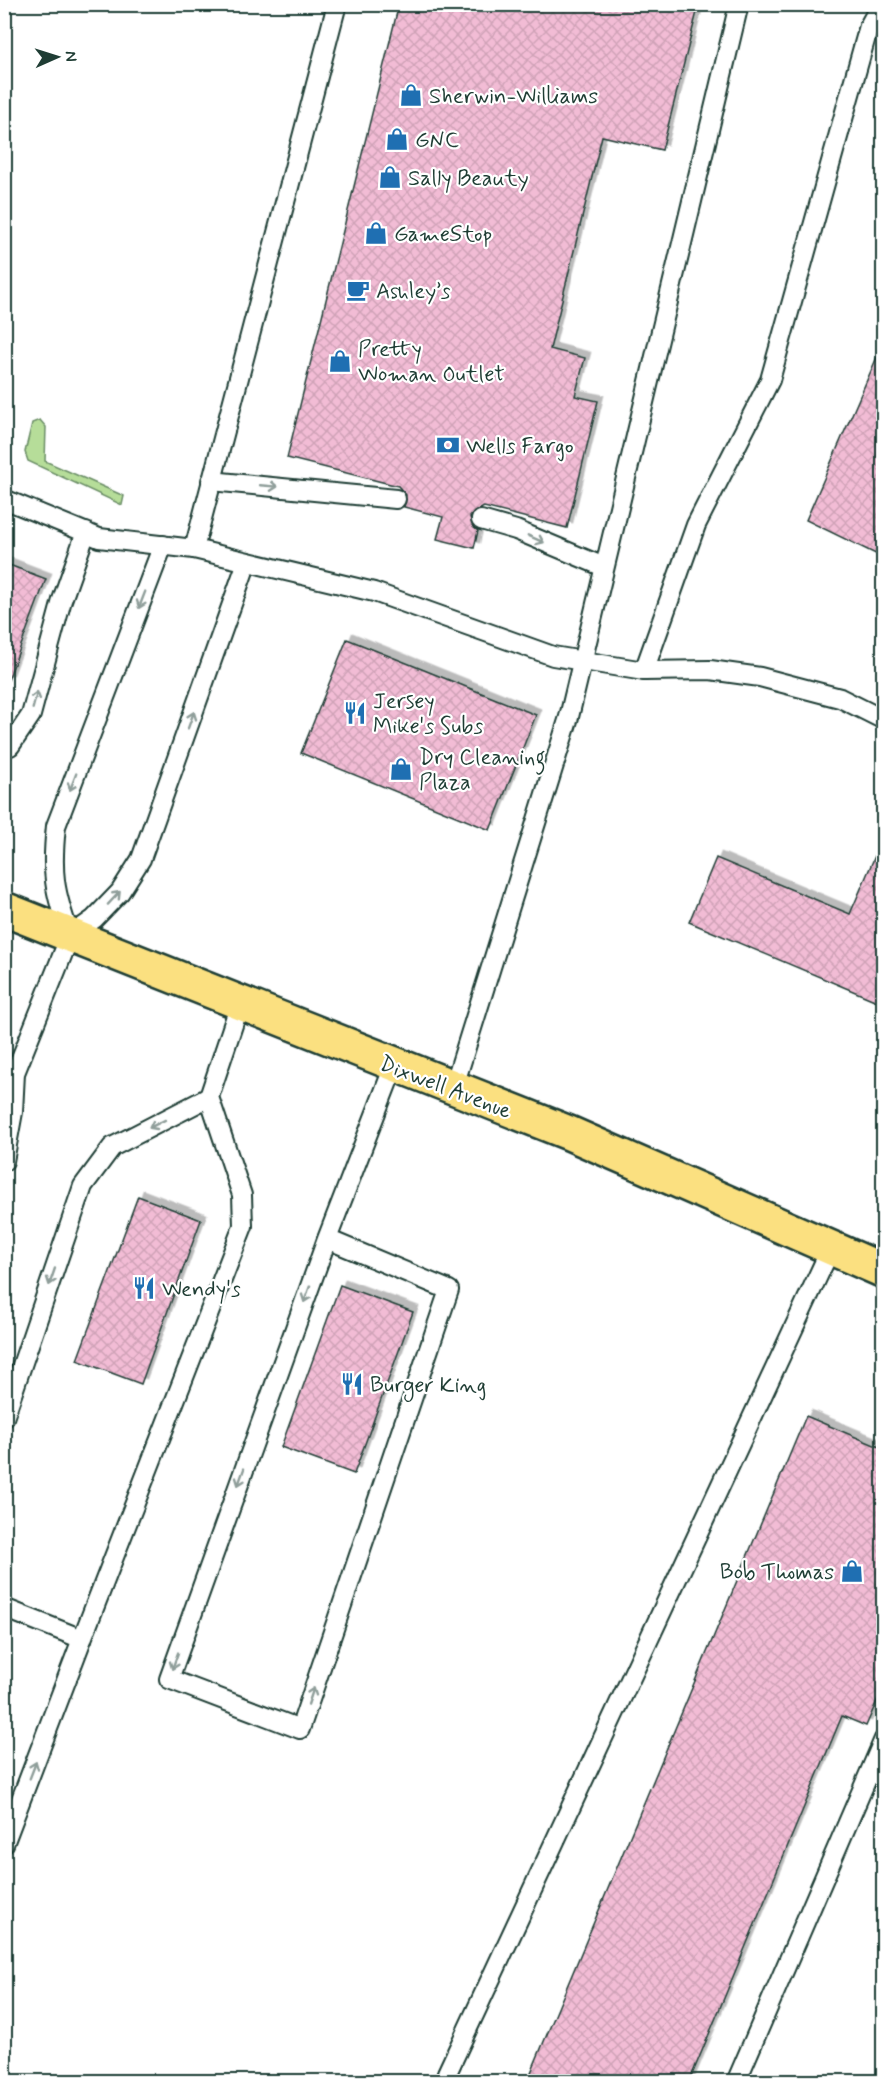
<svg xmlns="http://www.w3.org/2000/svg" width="888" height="2086" font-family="Mynerve,sans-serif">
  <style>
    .green { fill: #b6dd99; stroke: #6a8d66; stroke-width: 1.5 }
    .building { fill: url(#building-cross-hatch); stroke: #1f3d34; stroke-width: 1.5; filter: url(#shadow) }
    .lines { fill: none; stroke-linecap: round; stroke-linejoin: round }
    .lane-casing { stroke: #1f3d34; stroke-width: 22 }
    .primary-casing { stroke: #1f3d34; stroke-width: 38 }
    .lane { stroke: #fff; stroke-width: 18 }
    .primary { stroke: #fbe080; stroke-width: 33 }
    .oneway { stroke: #8f9e9a }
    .labels { text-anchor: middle; stroke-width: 4.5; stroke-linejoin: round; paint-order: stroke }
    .poi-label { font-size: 22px; fill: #1f3d34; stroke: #fff; text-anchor: start }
    .street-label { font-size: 22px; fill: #1f3d34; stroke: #fff }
  </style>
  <defs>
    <pattern id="building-cross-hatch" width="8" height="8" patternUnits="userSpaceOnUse" patternTransform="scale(1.5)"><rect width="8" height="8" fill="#f2bcd5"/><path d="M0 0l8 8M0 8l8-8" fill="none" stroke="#cfa2b7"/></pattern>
    <filter id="shadow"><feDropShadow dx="5.5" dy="-5.5" stdDeviation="0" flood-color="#0004"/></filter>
  </defs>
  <rect width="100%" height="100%" fill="#fff"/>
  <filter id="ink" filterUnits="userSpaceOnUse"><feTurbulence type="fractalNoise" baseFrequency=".0167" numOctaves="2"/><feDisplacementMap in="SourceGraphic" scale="12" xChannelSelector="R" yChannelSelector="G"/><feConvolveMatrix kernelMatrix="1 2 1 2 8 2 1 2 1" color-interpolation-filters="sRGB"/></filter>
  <g filter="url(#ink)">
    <polygon class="green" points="40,420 46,427 45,461 124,496 122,505 28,461 25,452 32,423"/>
    <g class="building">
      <polygon points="399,4 699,4 662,150 602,136 550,349 585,358 575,396 598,401 567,528 484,507 474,512 470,517 473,527 478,531 474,548 437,539 443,517 404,507 406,495 398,486 287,458"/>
      <polygon points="884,341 884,558 806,520"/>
      <polygon points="4,563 46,579 8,680 4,680"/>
      <polygon points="347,639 536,715 490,830 301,753"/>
      <polygon points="884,835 884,1004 689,922 716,858 850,914"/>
      <polygon points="138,1196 201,1220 141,1384 77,1360"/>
      <polygon points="340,1285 413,1312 354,1474 281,1447"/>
      <polygon points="806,1416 884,1449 884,1685 866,1726 842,1716 689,2082 527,2082"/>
    </g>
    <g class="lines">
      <g class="lane-casing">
        <g id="lane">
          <polyline points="211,481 396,499"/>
          <polyline points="4,499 99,538 194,549 374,592 553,656 644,671 710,670 760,677 840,698 884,720"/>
          <polyline points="481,520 516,530 604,567"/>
          <polyline points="194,549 337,4"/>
          <polyline points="644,671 696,525 770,380 869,26 881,4"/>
          <polyline points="4,747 10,746 31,715 62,600 86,532"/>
          <path d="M70 936C54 891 51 873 56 826L163 545"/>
          <polyline points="453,1089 569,717 739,4"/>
          <polyline points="4,1161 13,1112 15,1073 70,936 94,919 120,892 141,859 247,562"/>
          <polyline points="327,1239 449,1290 300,1729 169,1679 327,1239 394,1066"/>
          <polyline points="4,1418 83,1186 112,1147 209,1097"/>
          <polyline points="4,1608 82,1639 243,1226 242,1195 209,1097 240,1004"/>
          <polyline points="4,1844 82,1639"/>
          <polyline points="446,2082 447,2073 831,1248"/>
          <polyline points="736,2082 884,1739"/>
        </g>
      </g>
      <g class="primary-casing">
        <polyline id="primary" points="4,909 569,1133 884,1271"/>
      </g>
      <use href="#lane" class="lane"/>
      <use href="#primary" class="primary"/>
    </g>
    <defs><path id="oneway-shaft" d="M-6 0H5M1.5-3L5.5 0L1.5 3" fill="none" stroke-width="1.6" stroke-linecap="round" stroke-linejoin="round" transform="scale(1.5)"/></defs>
    <g class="oneway">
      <use href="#oneway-shaft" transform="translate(269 486) rotate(5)"/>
      <use href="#oneway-shaft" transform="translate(536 539) rotate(24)"/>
      <use href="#oneway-shaft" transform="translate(142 600) rotate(111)"/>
      <use href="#oneway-shaft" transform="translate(35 700) rotate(-75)"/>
      <use href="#oneway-shaft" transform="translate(191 720) rotate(-70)"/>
      <use href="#oneway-shaft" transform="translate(73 782) rotate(111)"/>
      <use href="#oneway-shaft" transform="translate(114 898) rotate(-47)"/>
      <use href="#oneway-shaft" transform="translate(157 1124) rotate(153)"/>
      <use href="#oneway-shaft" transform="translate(52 1277) rotate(109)"/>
      <use href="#oneway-shaft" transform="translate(307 1294) rotate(110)"/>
      <use href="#oneway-shaft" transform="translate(241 1477) rotate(110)"/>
      <use href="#oneway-shaft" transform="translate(175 1661) rotate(110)"/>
      <use href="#oneway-shaft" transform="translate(311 1696) rotate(-71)"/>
      <use href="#oneway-shaft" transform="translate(33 1770) rotate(-69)"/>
    </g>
  </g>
  <defs>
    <g id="shop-bare" transform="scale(1.8)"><path d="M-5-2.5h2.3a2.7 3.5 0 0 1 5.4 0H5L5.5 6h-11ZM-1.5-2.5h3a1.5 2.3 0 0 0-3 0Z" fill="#1f6fb2" stroke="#fff" stroke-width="2.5" paint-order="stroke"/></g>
    <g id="cafe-bare" transform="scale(1.8)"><path d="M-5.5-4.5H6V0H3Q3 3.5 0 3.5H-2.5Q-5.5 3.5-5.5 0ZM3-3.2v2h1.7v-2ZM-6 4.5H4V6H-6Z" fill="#1f6fb2" stroke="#fff" stroke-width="2.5" paint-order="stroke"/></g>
    <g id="bank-bare" transform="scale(1.8)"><path d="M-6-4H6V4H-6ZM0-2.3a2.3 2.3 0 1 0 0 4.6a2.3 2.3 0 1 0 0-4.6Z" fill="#1f6fb2" stroke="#fff" stroke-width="2.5" paint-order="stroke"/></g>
    <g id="restaurant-bare" transform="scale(1.8)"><path d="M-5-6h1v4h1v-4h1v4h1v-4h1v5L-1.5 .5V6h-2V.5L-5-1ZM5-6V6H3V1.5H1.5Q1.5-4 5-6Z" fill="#1f6fb2" stroke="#fff" stroke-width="2.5" paint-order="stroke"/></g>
  </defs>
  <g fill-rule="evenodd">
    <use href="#shop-bare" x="411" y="95"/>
    <use href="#shop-bare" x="397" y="139"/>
    <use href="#shop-bare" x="390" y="177"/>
    <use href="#shop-bare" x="376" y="233"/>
    <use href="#cafe-bare" x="358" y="290"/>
    <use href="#shop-bare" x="340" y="361"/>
    <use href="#bank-bare" x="448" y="445"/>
    <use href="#restaurant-bare" x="355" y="713"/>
    <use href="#shop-bare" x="401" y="769"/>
    <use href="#restaurant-bare" x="144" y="1288"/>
    <use href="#restaurant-bare" x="352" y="1384"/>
    <use href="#shop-bare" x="852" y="1571"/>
  </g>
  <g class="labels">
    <g class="poi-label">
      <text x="429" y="103">Sherwin-Williams</text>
      <text x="415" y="147">GNC</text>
      <text x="408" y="185">Sally Beauty</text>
      <text x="394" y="241">GameStop</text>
      <text x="376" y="298">Ashley’s</text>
      <text x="358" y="356">Pretty<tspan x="358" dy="25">Woman Outlet</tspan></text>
      <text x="466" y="453">Wells Fargo</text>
      <text x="373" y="708">Jersey<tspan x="373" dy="25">Mike's Subs</tspan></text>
      <text x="419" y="764">Dry Cleaning<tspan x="419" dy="25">Plaza</tspan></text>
      <text x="162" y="1296">Wendy's</text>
      <text x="370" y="1392">Burger King</text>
      <text x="834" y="1579" text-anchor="end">Bob Thomas</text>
    </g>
    <g class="street-label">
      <text transform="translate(446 1086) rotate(21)" y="8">Dixwell Avenue</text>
    </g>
  </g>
  <rect width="888" height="2086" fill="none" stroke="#fff" stroke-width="24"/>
  <rect x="12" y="12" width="864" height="2062" fill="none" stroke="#1f3d34" stroke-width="2" filter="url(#ink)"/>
  <g transform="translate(57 57) rotate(87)" stroke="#ffffff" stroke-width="4.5" paint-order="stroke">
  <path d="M0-4.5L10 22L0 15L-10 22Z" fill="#1f3d34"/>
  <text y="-9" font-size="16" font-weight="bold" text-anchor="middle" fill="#1f3d34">N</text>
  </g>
</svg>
